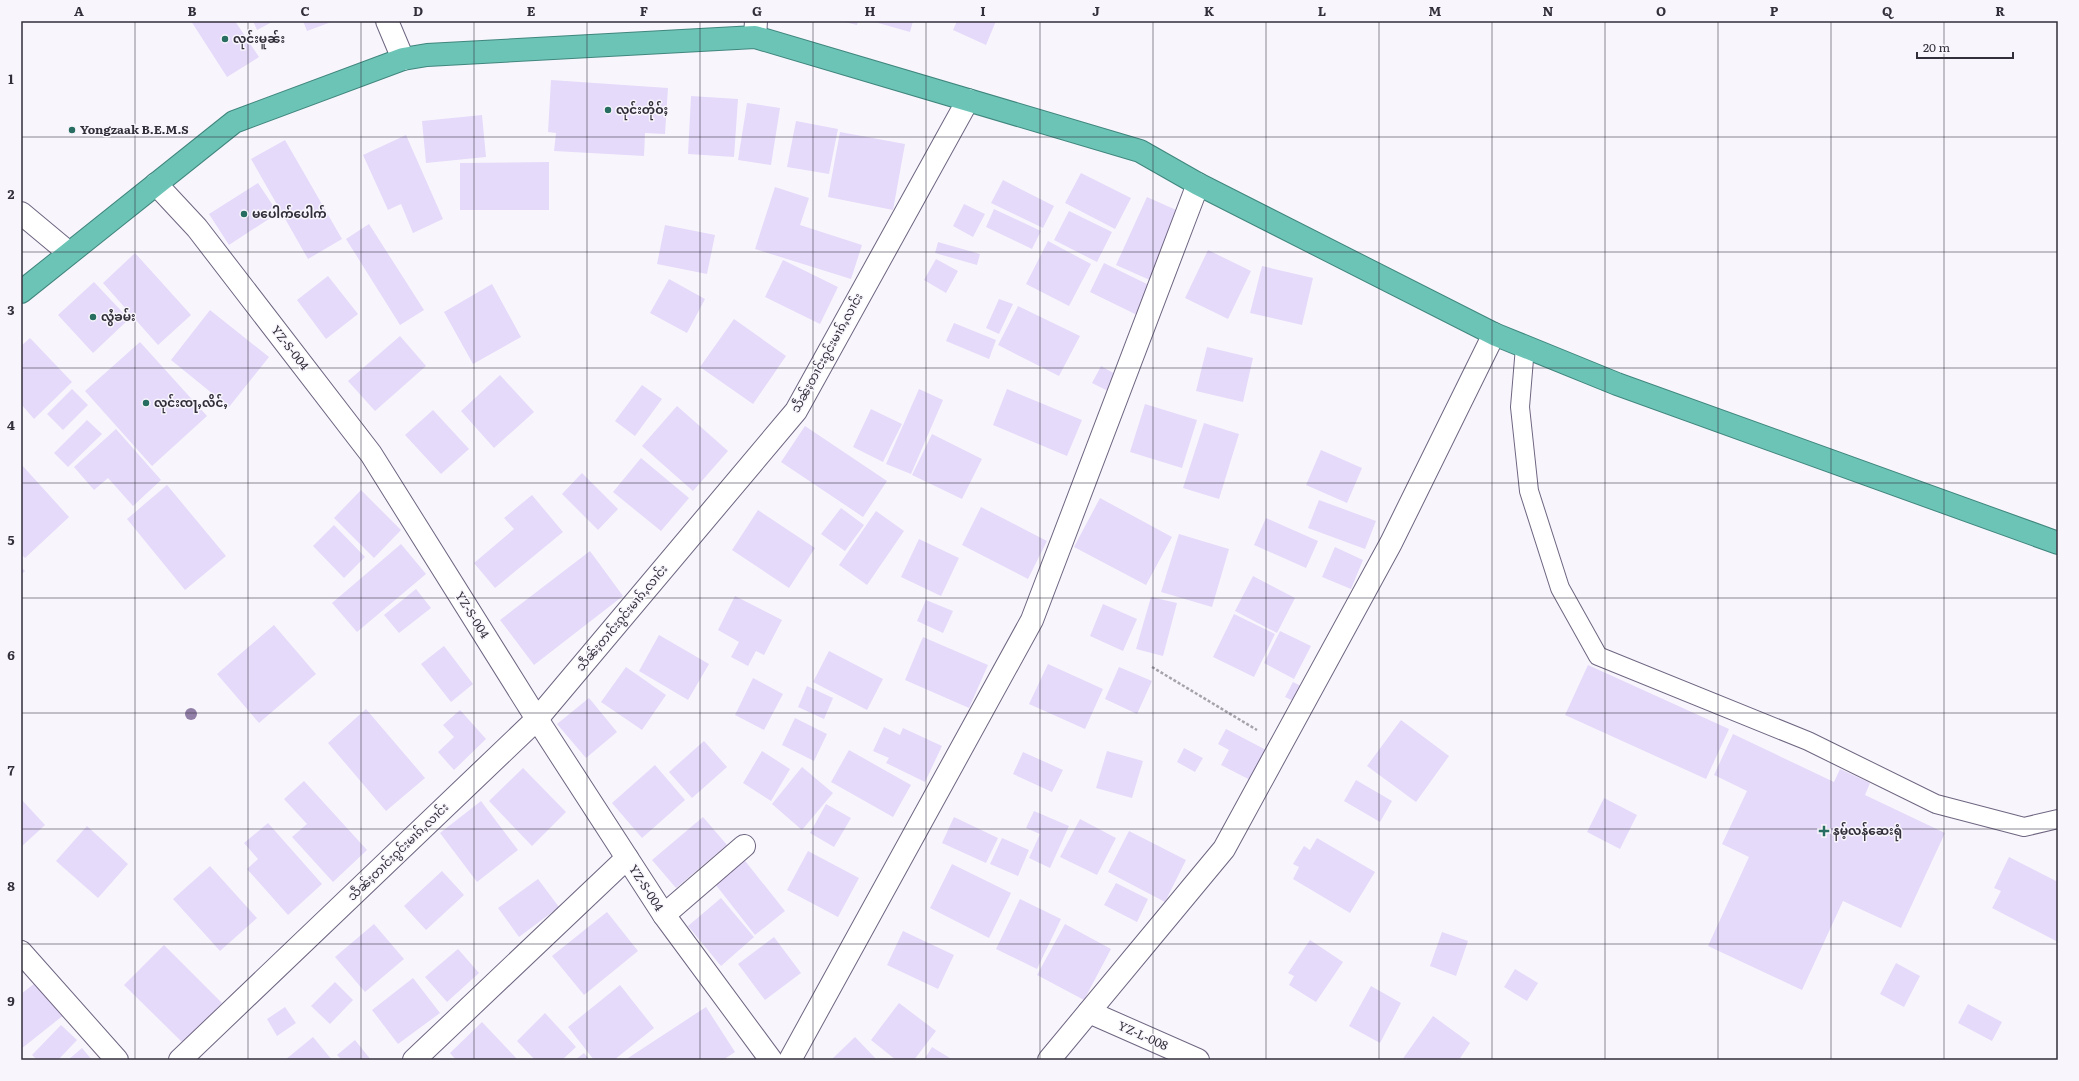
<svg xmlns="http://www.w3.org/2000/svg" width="2079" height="1081" font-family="Literata,'Noto Sans Myanmar',serif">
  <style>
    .building { fill: #e5dafa }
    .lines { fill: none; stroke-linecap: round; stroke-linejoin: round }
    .service-casing { stroke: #6f6581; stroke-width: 20 }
    .minor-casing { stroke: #6f6581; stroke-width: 24 }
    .trunk-casing { stroke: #40867e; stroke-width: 24 }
    .path { stroke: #a6a3ac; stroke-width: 2.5; stroke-dasharray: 3 2; stroke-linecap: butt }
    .service { stroke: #fff; stroke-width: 18 }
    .minor { stroke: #fff; stroke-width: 22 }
    .trunk { stroke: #6cc4b6; stroke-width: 22 }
    .tree { fill: #927fa8 }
    .grid { fill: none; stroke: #322e3a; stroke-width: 1; stroke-opacity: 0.55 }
    .poi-dot { fill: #286d61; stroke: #f8f6fc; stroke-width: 1.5 }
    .labels { text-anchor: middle; stroke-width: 3; stroke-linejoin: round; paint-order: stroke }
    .poi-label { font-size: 12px; font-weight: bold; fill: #322e3a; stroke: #f8f6fc; text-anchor: start }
    .street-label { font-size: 12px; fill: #322e3a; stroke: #f8f6fc }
    .neatline { fill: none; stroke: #322e3a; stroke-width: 1.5 }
    .grid-label { font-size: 13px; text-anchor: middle; font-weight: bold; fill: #322e3a }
  </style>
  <rect width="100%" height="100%" fill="#f8f6fc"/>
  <g class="building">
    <polygon points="191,21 235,21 259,57 227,77"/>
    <polygon points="253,21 274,21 257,30"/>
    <polygon points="303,21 334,21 307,31"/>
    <polygon points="840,21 858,21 857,25"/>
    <polygon points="871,21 913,21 910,32"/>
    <polygon points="957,21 996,21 986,45 953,30"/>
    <polygon points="551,80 668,88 665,134 645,133 644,156 554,151 556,133 548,132"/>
    <polygon points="691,96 738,99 734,157 688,154"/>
    <polygon points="747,103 780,108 771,165 738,160"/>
    <polygon points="482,115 486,157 426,163 422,121"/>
    <polygon points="796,121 838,129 829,174 787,167"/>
    <polygon points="840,132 905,144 893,210 828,197"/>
    <polygon points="406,135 443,219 413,233 401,204 388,210 363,155"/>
    <polygon points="285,140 342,239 308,259 251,159"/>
    <polygon points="549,162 549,210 460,210 460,163"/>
    <polygon points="1081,173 1131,198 1115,229 1065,203"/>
    <polygon points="1003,180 1054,206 1043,228 991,203"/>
    <polygon points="258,183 278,213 229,245 209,214"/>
    <polygon points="775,187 809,198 800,225 862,245 851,279 755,249"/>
    <polygon points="1147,197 1183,213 1152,281 1116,265"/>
    <polygon points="964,204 985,214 973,237 953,226"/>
    <polygon points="994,209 1041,231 1032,249 986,227"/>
    <polygon points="1069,211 1112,232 1097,262 1054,240"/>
    <polygon points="369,224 424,310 400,325 346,239"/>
    <polygon points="665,225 715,235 707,274 657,264"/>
    <polygon points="1048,241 1091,264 1069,306 1026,284"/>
    <polygon points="938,242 980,254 977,265 935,253"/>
    <polygon points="1208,250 1251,271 1228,319 1185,298"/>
    <polygon points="135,253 191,315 158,345 103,283"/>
    <polygon points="936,259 958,271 946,293 924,280"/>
    <polygon points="783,260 838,287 820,324 765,297"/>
    <polygon points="1104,263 1153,287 1139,316 1090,292"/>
    <polygon points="1262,266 1313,278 1302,325 1250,313"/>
    <polygon points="328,276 358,314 326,339 297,300"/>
    <polygon points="669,279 705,299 687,333 650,313"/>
    <polygon points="94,282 129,319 93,353 58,315"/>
    <polygon points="492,284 521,337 473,364 444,312"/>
    <polygon points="999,299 1013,304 999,334 986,328"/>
    <polygon points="1018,306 1080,336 1059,376 998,345"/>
    <polygon points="210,310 269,357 229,407 171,360"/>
    <polygon points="734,319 786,356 753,404 700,367"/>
    <polygon points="954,323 996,340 989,359 946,341"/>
    <polygon points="400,336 426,366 375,411 348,381"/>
    <polygon points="30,338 72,382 34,419 21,404 21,346"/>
    <polygon points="140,342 207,416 152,466 85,391"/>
    <polygon points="1207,347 1253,358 1243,402 1196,391"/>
    <polygon points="1101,366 1117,375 1108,391 1092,383"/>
    <polygon points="500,375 534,412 494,448 461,411"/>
    <polygon points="642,385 662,399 635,436 615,421"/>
    <polygon points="72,389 88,405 63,430 47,414"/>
    <polygon points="919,389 943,400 911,474 886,464"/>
    <polygon points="1007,389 1082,420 1067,456 993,425"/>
    <polygon points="1145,404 1197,420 1182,468 1130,452"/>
    <polygon points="677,406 728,451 693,491 642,446"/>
    <polygon points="871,409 902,424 883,462 853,447"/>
    <polygon points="433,410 469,449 441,474 405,435"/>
    <polygon points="87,420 102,434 68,467 54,453"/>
    <polygon points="1204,423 1239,434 1219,499 1183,488"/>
    <polygon points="805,426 887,481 863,517 781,462"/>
    <polygon points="116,429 161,480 133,506 108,478 94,490 74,467"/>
    <polygon points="932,434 982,459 962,499 912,475"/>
    <polygon points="1321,450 1362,468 1347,503 1306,485"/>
    <polygon points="641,458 689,498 661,531 613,492"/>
    <polygon points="21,464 69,517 25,558 21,554"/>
    <polygon points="582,473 618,509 598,530 562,494"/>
    <polygon points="167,485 226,556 185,590 127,519"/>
    <polygon points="361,490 401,530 374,558 334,518"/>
    <polygon points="532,495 563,532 495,588 474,563 514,529 504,518"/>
    <polygon points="1100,498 1172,537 1146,585 1074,547"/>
    <polygon points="1319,500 1376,521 1365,549 1308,528"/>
    <polygon points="981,507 1047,541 1028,579 962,545"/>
    <polygon points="841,508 864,525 845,551 821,534"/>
    <polygon points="758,510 815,548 789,588 732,550"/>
    <polygon points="876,511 904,531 867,585 839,565"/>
    <polygon points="1266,518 1318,541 1306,568 1254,545"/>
    <polygon points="334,525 365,557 344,578 313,546"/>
    <polygon points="1179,534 1229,549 1212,607 1161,592"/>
    <polygon points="919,539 959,558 941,596 901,577"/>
    <polygon points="401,544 426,574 357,632 332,603"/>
    <polygon points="1335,547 1363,560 1351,589 1322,577"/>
    <polygon points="590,551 623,596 534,665 500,620"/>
    <polygon points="21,567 25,571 21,575"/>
    <polygon points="1253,576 1295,598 1277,633 1235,611"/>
    <polygon points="416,589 431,608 399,633 384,615"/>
    <polygon points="735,596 782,620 764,655 756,651 748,666 731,657 739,642 718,630"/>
    <polygon points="1151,597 1177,603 1163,656 1136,649"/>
    <polygon points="926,600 953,611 943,633 917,621"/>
    <polygon points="1103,604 1137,619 1123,651 1090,636"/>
    <polygon points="1234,614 1275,634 1254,677 1213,657"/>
    <polygon points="274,625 316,674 259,723 217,674"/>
    <polygon points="1280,631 1311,646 1294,679 1264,663"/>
    <polygon points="659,635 709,664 688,700 639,671"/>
    <polygon points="923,637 988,665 969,708 905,680"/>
    <polygon points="444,646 473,684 451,702 421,664"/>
    <polygon points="829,651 883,679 867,710 813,682"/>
    <polygon points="1048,664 1103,689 1085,729 1029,704"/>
    <polygon points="1588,665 1729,729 1706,779 1565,715"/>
    <polygon points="626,667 666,695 642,730 601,702"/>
    <polygon points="1119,667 1152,681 1137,714 1105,699"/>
    <polygon points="753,678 783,694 764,730 735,715"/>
    <polygon points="1293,682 1309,690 1302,705 1285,697"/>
    <polygon points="807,686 833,698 824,719 798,707"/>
    <polygon points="589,698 617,732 586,758 557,724"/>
    <polygon points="366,709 425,778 386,811 328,743"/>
    <polygon points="460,710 486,739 454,770 438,752 454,737 443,725"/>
    <polygon points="795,718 827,734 814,761 782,745"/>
    <polygon points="1401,720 1449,756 1416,802 1367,766"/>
    <polygon points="884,727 900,735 903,728 942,746 925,782 886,763 889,758 873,751"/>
    <polygon points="1226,729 1270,752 1254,782 1221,765 1229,750 1218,744"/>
    <polygon points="1733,734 1834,782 1840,769 1870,783 1865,795 1945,833 1901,928 1843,901 1802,990 1708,946 1749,857 1722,844 1747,791 1714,775"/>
    <polygon points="704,741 727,767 692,798 669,772"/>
    <polygon points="1184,748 1203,758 1195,772 1177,762"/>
    <polygon points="849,750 911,785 893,817 831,782"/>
    <polygon points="762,751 790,769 771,801 743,783"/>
    <polygon points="1107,751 1143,761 1132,798 1096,788"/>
    <polygon points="1023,752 1063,770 1052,792 1013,774"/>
    <polygon points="655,765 685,800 642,838 612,803"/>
    <polygon points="802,767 833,793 802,830 772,804"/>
    <polygon points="523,768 566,812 532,846 489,801"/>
    <polygon points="1356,780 1392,801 1380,822 1344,801"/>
    <polygon points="304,781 367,850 333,882 292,837 307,824 284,799"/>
    <polygon points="1604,798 1637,815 1620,849 1587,832"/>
    <polygon points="21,799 45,825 21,847"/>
    <polygon points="481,801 518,850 477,882 440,833"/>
    <polygon points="826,804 851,818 834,847 810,833"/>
    <polygon points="1034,811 1069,826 1050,868 1029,858 1040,834 1026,828"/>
    <polygon points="703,817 727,845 676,888 652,860"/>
    <polygon points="954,817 998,838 986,863 942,843"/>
    <polygon points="1080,819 1116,838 1097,875 1060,857"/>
    <polygon points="268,823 322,884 288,915 247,869 258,859 244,843"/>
    <polygon points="87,826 128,864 98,898 56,861"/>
    <polygon points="1129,831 1186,860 1165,902 1108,872"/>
    <polygon points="1002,838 1029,850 1018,876 990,864"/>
    <polygon points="1317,838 1375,872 1350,913 1293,879 1299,867 1293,864 1304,846 1310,850"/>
    <polygon points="808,851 859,878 838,917 787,890"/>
    <polygon points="742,857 785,911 755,935 712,880"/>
    <polygon points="2009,857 2058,882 2058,942 1992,908 2001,891 1994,888"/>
    <polygon points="952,864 1011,893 989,938 930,908"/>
    <polygon points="210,866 257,918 220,951 173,899"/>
    <polygon points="442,871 464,895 426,930 404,906"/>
    <polygon points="538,879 559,907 519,937 498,908"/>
    <polygon points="1116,883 1148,899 1137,922 1104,905"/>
    <polygon points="721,898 754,937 721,966 688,926"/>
    <polygon points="1020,899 1061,919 1037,969 996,949"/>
    <polygon points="607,912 638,951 584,995 552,956"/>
    <polygon points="374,924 404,959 365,992 335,957"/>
    <polygon points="1065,924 1111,949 1084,1000 1037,975"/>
    <polygon points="903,931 954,955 938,989 887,965"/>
    <polygon points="1442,932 1468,941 1456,976 1430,966"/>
    <polygon points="774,937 801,973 765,1000 738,964"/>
    <polygon points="1310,940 1343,962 1316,1002 1289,985 1294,976 1288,973"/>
    <polygon points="164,945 222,1003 183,1043 124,985"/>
    <polygon points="458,949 479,973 447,1002 425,977"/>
    <polygon points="1896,963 1920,976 1904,1007 1880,994"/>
    <polygon points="1515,969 1538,983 1527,1001 1504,987"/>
    <polygon points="413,978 440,1013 398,1044 372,1010"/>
    <polygon points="39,980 65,1014 21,1049 21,994"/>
    <polygon points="335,982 353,1000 330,1024 311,1006"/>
    <polygon points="620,985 654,1028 614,1060 594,1060 568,1027"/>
    <polygon points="1371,986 1401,1003 1380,1043 1349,1026"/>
    <polygon points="899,1003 936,1031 914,1060 896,1060 871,1040"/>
    <polygon points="1968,1004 2002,1022 1992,1041 1958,1023"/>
    <polygon points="285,1007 296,1023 277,1036 267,1019"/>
    <polygon points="706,1007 735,1052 723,1060 625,1060"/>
    <polygon points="545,1013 576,1047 562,1060 535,1060 517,1041"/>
    <polygon points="1433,1016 1470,1043 1459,1060 1402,1060"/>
    <polygon points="482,1022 518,1060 456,1060 450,1053"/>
    <polygon points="61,1025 77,1040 58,1060 37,1060 32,1055"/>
    <polygon points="313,1037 332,1060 285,1060"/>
    <polygon points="855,1037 877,1060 831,1060"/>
    <polygon points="355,1040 371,1060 342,1060 337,1055"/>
    <polygon points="932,1047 953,1060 924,1060"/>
    <polygon points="82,1048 92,1060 68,1060"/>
    <polygon points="584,1053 590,1060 575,1060"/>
  </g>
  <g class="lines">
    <g class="service-casing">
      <polyline id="service" points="1525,347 1520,407 1529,491 1560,588 1598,656 1808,741 1936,804 2024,827 2058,819"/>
    </g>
    <g class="minor-casing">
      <g id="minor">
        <polyline points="387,21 403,59"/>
        <polyline points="755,37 756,21"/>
        <polyline points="156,184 197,228 371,454 537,719 664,915 771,1060"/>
        <polyline points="21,213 69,253"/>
        <polyline points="664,915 744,846"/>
        <polyline points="21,952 117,1060"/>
        <polyline points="1089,1012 1198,1060"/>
        <polyline points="180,1060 537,719 796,411 968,100"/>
        <polyline points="414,1060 627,858"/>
        <polyline points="790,1060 1032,620 1198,184"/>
        <polyline points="1049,1060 1224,849 1391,543 1494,334"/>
      </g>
    </g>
    <g class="trunk-casing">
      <polyline id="trunk" points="21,292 234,122 403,59 427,55 755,37 1140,151 1198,184 1494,334 1617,384 2058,543"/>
    </g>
    <polyline class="path" points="1152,667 1257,730"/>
    <use href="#service" class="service"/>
    <use href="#minor" class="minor"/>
    <use href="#trunk" class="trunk"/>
  </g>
  <circle class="tree" cx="191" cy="714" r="6"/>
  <path class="grid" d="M135 21V1060M248 21V1060M361 21V1060M474 21V1060M587 21V1060M700 21V1060M813 21V1060M926 21V1060M1040 21V1060M1153 21V1060M1266 21V1060M1379 21V1060M1492 21V1060M1605 21V1060M1718 21V1060M1831 21V1060M1944 21V1060M21 137H2058M21 252H2058M21 368H2058M21 483H2058M21 598H2058M21 713H2058M21 829H2058M21 944H2058"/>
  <g class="poi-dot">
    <circle cx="225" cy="39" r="4"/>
    <circle cx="608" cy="110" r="4"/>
    <circle cx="72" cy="130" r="4"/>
    <circle cx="244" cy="214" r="4"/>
    <circle cx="93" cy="317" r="4"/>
    <circle cx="146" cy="403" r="4"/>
    <path d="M1822 825h4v4h4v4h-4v4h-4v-4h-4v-4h4z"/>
  </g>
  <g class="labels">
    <g class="poi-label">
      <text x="233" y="43">လုင်းမူၼ်း</text>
      <text x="616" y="114">လုင်းတိုဝ်ႈ</text>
      <text x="80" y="134">Yongzaak B.E.M.S</text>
      <text x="252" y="218">မပေါက်ပေါက်</text>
      <text x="101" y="321">လွႆၶမ်း</text>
      <text x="154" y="407">လုင်းၸႃႇလိင်ႇ</text>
      <text x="1833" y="835">နမ့်လန်ဆေးရုံ</text>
    </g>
    <g class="street-label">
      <text transform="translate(290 348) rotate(52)" y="4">YZ-S-004</text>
      <text transform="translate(827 353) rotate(-61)" y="4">သဵၼ်ႈတၢင်းၵွင်းမၢၵ်ႇလၢင်း</text>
      <text transform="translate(472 615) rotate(58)" y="4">YZ-S-004</text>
      <text transform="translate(622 618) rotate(-50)" y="4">သဵၼ်ႈတၢင်းၵွင်းမၢၵ်ႇလၢင်း</text>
      <text transform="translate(398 852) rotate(-44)" y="4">သဵၼ်ႈတၢင်းၵွင်းမၢၵ်ႇလၢင်း</text>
      <text transform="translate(646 888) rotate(57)" y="4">YZ-S-004</text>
      <text transform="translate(1143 1036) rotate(24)" y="4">YZ-L-008</text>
    </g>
  </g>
  <rect width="2079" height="1081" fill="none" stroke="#f8f6fc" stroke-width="44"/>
  <path d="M1917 52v6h96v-6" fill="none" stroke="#322e3a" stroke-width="2"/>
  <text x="1923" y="52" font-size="12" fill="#322e3a" stroke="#f8f6fc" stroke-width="3" paint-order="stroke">20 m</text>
  <rect x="22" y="22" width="2035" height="1037" class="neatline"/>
  <g class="grid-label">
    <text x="79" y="16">A</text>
    <text x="192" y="16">B</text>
    <text x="305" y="16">C</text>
    <text x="418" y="16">D</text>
    <text x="531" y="16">E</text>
    <text x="644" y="16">F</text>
    <text x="757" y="16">G</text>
    <text x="870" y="16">H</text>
    <text x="983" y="16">I</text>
    <text x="1096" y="16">J</text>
    <text x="1209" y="16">K</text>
    <text x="1322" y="16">L</text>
    <text x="1435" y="16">M</text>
    <text x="1548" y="16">N</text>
    <text x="1661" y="16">O</text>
    <text x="1774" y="16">P</text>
    <text x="1887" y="16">Q</text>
    <text x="2000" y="16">R</text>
    <text x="11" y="84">1</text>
    <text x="11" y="199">2</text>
    <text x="11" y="315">3</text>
    <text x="11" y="430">4</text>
    <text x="11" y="545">5</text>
    <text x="11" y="660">6</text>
    <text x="11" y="775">7</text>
    <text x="11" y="891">8</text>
    <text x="11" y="1006">9</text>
  </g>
</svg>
